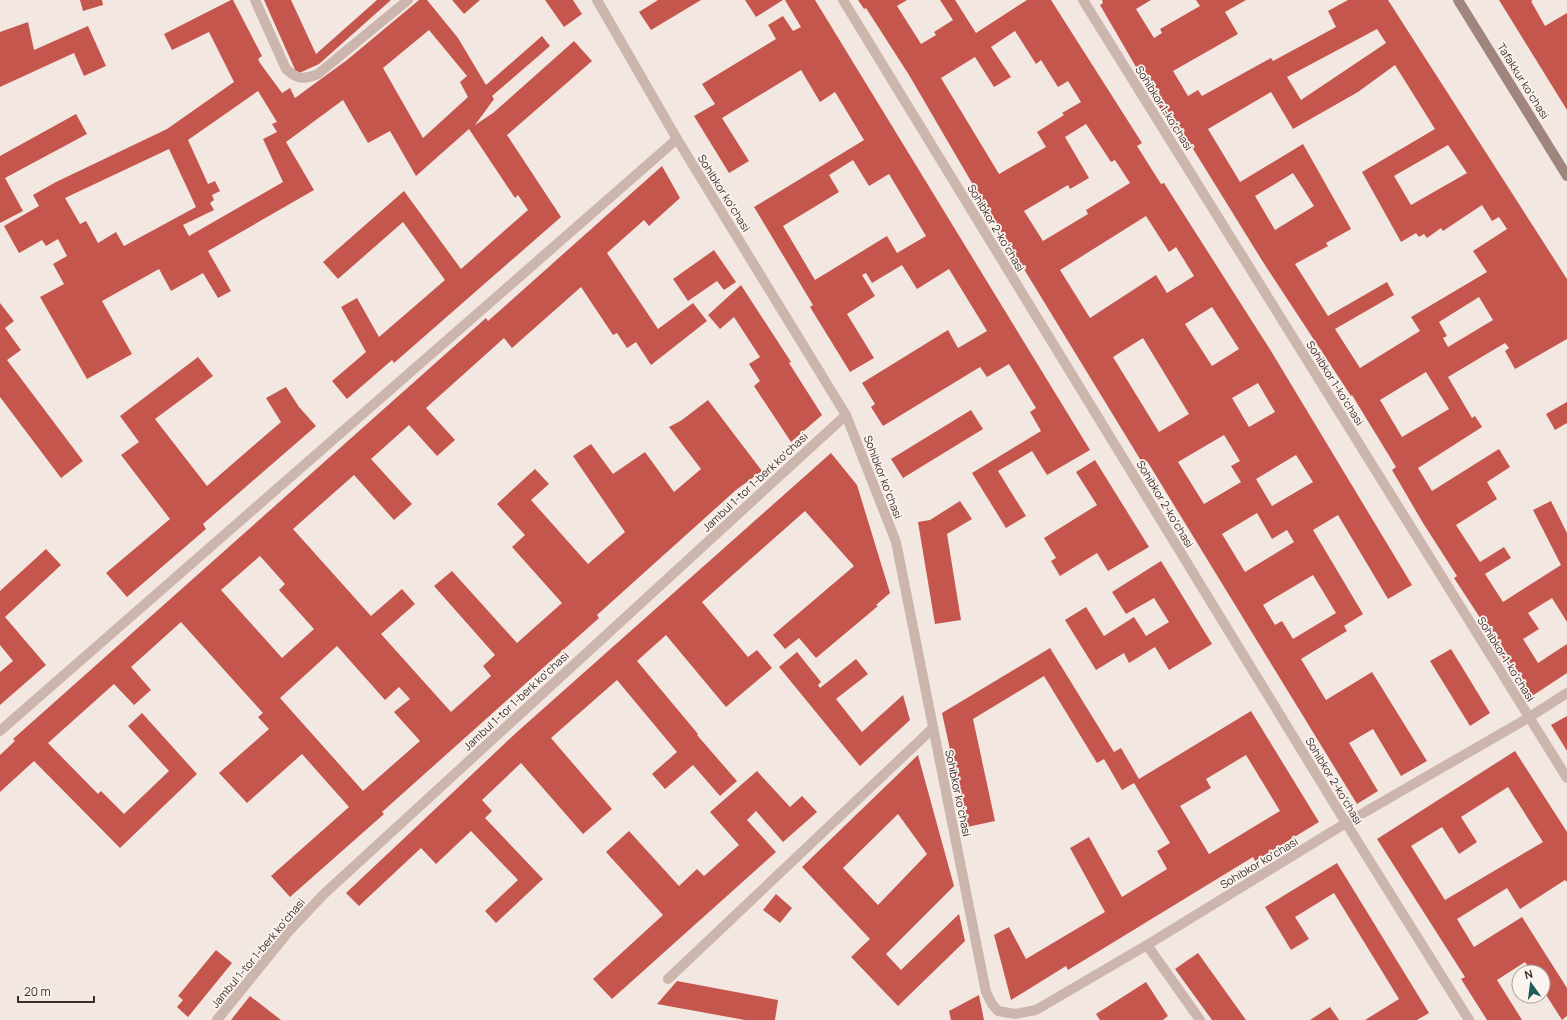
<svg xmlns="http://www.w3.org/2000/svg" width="1567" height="1020" font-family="Manrope,sans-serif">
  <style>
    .building { fill: #c5564e; fill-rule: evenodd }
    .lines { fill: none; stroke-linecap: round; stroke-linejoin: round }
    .street { stroke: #ccb5ad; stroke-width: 10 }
    .secondary { stroke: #a0847e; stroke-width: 10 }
    .labels { text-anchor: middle; stroke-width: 3.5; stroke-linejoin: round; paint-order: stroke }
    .street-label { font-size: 11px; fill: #3a2d2b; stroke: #fbf3ee }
  </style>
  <rect width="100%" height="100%" fill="#f3e8e1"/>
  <g class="building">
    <polygon points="80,0 102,0 103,5 83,11"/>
    <path d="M231 0H233L262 56 258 59 260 63 282 93 290 88 295 98 347 60 419 0H427L458 38 486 85 542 36 550 46 492 96 494 99 475 125 493 113 574 41 592 61 507 135 561 217 394 363 392 360 347 399 332 381 366 352 341 307 357 298 379 337 445 280 403 222 338 279 323 262 404 191 461 269 528 210 518 195 515 198 469 129 416 176 390 131 368 143 343 100 286 142 314 190 208 251 231 291 218 298 203 273 171 291 159 269 102 301 132 354 87 379 40 297 64 284 53 264 67 256 58 239 46 246 42 240 19 253 4 226 39 206 33 195 56 182 167 129 234 82 209 32 172 50 164 34ZM429 30 467 76 460 82 468 97 423 138 383 68ZM258 91 277 122 272 124 277 132 263 139 283 182 189 236 183 225 214 210 210 203 214 200 212 195 220 191 215 181 208 184 188 140ZM169 149 196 207 124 246 116 232 98 243 86 221 80 224 65 198Z"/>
    <polygon points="264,0 291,0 316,54 377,0 391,0 319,64 297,74"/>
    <polygon points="452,0 480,0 464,14"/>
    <polygon points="545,0 573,0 582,14 564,27"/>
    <polygon points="658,0 701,0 651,30 639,12"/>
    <polygon points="745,0 783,0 756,17"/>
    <path d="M785 0H815L1090 450 1047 475 1032 451 998 471 1026 516 1006 528 972 473 1041 431 1030 412 1036 408 1009 364 987 377 980 367 883 426 871 407 875 404 862 383 948 330 958 348 987 331 949 269 917 289 902 265 872 283 866 273 862 275 875 296 847 314 874 358 850 372 810 307 813 305 754 207 864 140 835 92 820 102 801 70 722 118 749 161 729 173 694 116 715 104 702 84 776 39 768 25 783 16 793 31 801 27ZM853 160 869 186 889 174 926 236 897 253 887 236 815 280 783 226 839 192 829 175Z"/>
    <path d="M858 0H907L897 6 921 44 936 35 934 32 953 20 940 0H955L976 33 1027 0H1051L1142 143 1137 146 1161 184 1164 183 1271 351 1412 585 1388 599 1338 515 1313 530 1363 614 1344 626 1347 631 1301 659 1326 700 1372 672 1427 761 1401 776 1373 729 1349 743 1378 791 1357 804 1147 461 1143 464 986 207 909 75 866 8 864 9ZM1015 31 1036 64 1041 60 1058 87 1068 81 1081 102 1062 113 1064 115 1037 132 1046 147 999 174 941 78 975 57 994 87 1011 77 991 47ZM1086 124 1111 162 1115 160 1130 183 1086 210 1088 214 1043 241 1024 211 1068 185 1070 189 1089 178 1065 137ZM1146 216 1169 252 1176 247 1194 276 1167 293 1156 275 1090 318 1060 270ZM1212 307 1239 349 1212 366 1185 324ZM1143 338 1189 414 1159 432 1113 357ZM1258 383 1275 412 1249 427 1232 398ZM1224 435 1240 461 1231 466 1241 482 1204 504 1178 462ZM1296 455 1313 482 1272 506 1256 479ZM1257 513 1272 539 1287 530 1294 542 1245 572 1222 534ZM1313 575 1336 613 1293 639 1282 621 1275 625 1263 605Z"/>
    <path d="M1102 0H1151L1136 9 1154 38 1162 33 1160 29 1200 6 1196 0H1246L1225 12 1238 34 1173 71 1188 96 1198 90 1202 96 1271 58 1273 61 1336 27 1328 11 1348 0H1388L1567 279V339L1515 369 1505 351 1509 348 1505 343 1448 377 1472 418 1475 416 1482 427 1418 468 1432 491 1499 449 1510 467 1487 482 1497 499 1456 525 1480 562 1504 547 1511 558 1485 574 1503 602 1561 565 1533 510 1551 501 1567 533V622L1552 598 1528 613 1539 629 1523 639 1538 663 1567 644V673L1529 698 1490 638 1492 636 1454 578 1457 576 1423 523 1392 470 1396 467 1352 395 1351 396 1263 262 1182 131 1175 134 1100 5 1103 3ZM1377 29 1386 43 1301 100 1287 77ZM1395 65 1435 129 1362 172 1401 242 1416 233 1419 237 1424 234 1427 238 1441 228 1443 231 1482 205 1492 221 1499 217 1507 229 1473 251 1487 272 1411 317 1420 331 1360 368 1335 329 1394 295 1387 282 1328 316 1295 264 1328 246 1326 243 1351 229 1303 144 1240 182 1208 129 1271 92 1293 129 1358 92ZM1448 145 1467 173 1411 205 1394 176ZM1293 173 1314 206 1275 230 1255 196ZM1479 297 1493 320 1448 347 1443 338 1447 336 1439 322ZM1426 372 1449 409 1402 437 1380 400Z"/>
    <polygon points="1499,0 1533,0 1531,1 1545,26 1567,13 1567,110"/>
    <polygon points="28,22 34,50 88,26 106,66 84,76 74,53 0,87 0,32"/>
    <polygon points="76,114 87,134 5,178 23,211 0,223 0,156"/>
    <path d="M662 166 680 198 649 226 644 220 607 253 658 329 693 303 707 321 651 365 636 342 627 348 617 333 613 335 581 287 512 348 504 338 426 408 455 440 437 456 409 425 371 459 412 504 394 520 354 475 293 529 371 616 402 589 415 604 381 634 451 712 491 676 483 666 495 655 434 586 452 571 517 643 562 603 512 547 525 535 497 504 535 469 549 484 531 500 588 564 625 532 573 456 591 444 613 474 645 452 674 492 701 469 669 427 682 420 708 400 762 471 736 490 597 615 599 618 382 812 384 814 290 897 271 876 349 807 302 754 247 803 219 773 269 729 258 717 263 713 181 622 131 667 151 690 134 705 114 684 48 743 98 794 101 791 124 814 169 771 128 726 142 713 197 774 120 848 34 761 0 792V755L15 741 13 739 486 318 488 321ZM260 556 285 584 279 590 314 629 282 658 221 590ZM337 646 385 700 399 687 410 699 394 712 420 741 363 791 280 698Z"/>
    <polygon points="714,250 736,282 724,290 717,281 688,301 673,279"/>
    <polygon points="741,285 791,362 789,363 822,415 791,442 754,386 760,381 749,364 760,357 734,317 720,329 708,315"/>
    <polygon points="0,303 14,321 5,328 21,350 7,360 83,461 61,478 0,397"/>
    <polygon points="198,357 213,376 155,419 207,486 281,422 266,398 286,387 299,407 316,426 203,524 206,529 127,597 106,573 170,519 121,455 139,442 120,416"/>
    <polygon points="1567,402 1567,423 1555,430 1546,414"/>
    <polygon points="971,410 983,429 903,478 891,459"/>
    <polygon points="831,453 857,485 890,593 876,605 878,606 816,658 799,638 785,649 773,635 854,566 805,511 702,602 748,657 757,650 772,668 726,707 666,635 637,661 698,734 697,735 737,781 720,796 693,765 665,789 652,774 677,752 617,680 551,738 612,809 583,834 521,763 482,800 492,811 485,818 543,879 496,923 485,911 518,880 471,831 436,864 421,848 359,906 346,893 517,732"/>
    <polygon points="1095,460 1149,547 1108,571 1097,553 1060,576 1051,561 1056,558 1044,538 1097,505 1076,472"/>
    <polygon points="960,501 972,519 947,534 961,620 935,624 918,522 930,520"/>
    <polygon points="46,549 61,565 5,617 46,665 0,705 0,672 13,661 0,645 0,591"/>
    <polygon points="1161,561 1212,644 1169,670 1155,647 1129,663 1124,653 1096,670 1065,620 1086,607 1104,636 1134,617 1146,636 1169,622 1154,598 1126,614 1112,592"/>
    <path d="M1050 648 1114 752 1121 748 1139 779 1251 711 1319 822 1255 861 1253 857 1068 970 1066 966 1011 1000 994 935 1009 927 1026 959 1105 912 1070 848 1089 837 1122 897 1167 869 1157 851 1170 843 1134 783 1122 790 1104 759 1097 763 1044 676 973 719 995 821 967 827 942 713ZM1246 755 1280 811 1209 854 1180 806 1211 788 1206 779Z"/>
    <polygon points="1451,649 1490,713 1470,726 1430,661"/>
    <polygon points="797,652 821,682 818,685 820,688 856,659 868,674 836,699 862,732 903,695 910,720 860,766 779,667"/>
    <polygon points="1567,716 1567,751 1551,725"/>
    <path d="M1515 751 1567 832V882L1565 880 1520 909 1507 888 1457 919 1474 947 1522 917 1567 988V1016L1562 1020 1543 990V972H1532L1525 962 1497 980 1522 1020H1487L1461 979 1465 977 1377 839ZM1508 787 1543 842 1445 900 1411 846 1442 827 1459 854 1477 842 1461 817Z"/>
    <path d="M918 755 954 886 886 954 901 970 959 914 965 941 898 1006 851 957 870 939 802 867ZM898 814 927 854 878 905 843 868Z"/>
    <polygon points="757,771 790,807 802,796 817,812 783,842 756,811 747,820 776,852 612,999 593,979 663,915 606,852 629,831 679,886 697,869 704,876 739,845 710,812"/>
    <polygon points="1337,863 1429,1013 1417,1020 1365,1020 1399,999 1334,893 1295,917 1309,939 1291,950 1265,907"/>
    <polygon points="776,894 792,908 780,923 763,910"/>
    <polygon points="216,950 232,963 188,1017 177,1007 183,1000 178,996"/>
    <polygon points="1198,953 1246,1020 1212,1020 1175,969"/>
    <polygon points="677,981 778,1000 775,1020 745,1020 657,1004"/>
    <polygon points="1146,982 1168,1016 1163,1020 1100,1020 1096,1014"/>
    <polygon points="979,995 984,1020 951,1020 949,1011"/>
    <polygon points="250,996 281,1020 231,1020"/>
    <polygon points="1330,1007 1339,1020 1310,1020"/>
  </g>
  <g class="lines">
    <g class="street">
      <path d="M255 0 286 69C297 79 303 80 318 74L408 0"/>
      <polyline points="597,0 677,139 846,415 896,542 986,992 992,1004 998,1011 1015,1014 1036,1010 1147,945 1346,823 1528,718 1567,693"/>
      <polyline points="843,0 1346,823 1469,1020"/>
      <polyline points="1083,0 1567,778"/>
      <polyline points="0,731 677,139"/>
      <polyline points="1147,945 1200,1020"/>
      <polyline points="668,979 932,729"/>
      <polyline points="217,1020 289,931 324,894 846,415"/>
    </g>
    <polyline class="secondary" points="1458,0 1567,176"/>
  </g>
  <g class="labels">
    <g class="street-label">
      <text transform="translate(1523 81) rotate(58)" y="4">Tafakkur koʻchasi</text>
      <text transform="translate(1164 108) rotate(58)" y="4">Sohibkor 1-koʻchasi</text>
      <text transform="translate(724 193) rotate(58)" y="4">Sohibkor koʻchasi</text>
      <text transform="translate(996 228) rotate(59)" y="4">Sohibkor 2-koʻchasi</text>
      <text transform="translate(1335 383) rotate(58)" y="4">Sohibkor 1-koʻchasi</text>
      <text transform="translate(883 477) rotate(69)" y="4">Sohibkor koʻchasi</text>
      <text transform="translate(755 482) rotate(-43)" y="4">Jambul 1-tor 1-berk koʻchasi</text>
      <text transform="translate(1165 504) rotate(59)" y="4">Sohibkor 2-koʻchasi</text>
      <text transform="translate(1506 659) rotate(58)" y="4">Sohibkor 1-koʻchasi</text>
      <text transform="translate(516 701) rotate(-43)" y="4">Jambul 1-tor 1-berk koʻchasi</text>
      <text transform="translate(1334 781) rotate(59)" y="4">Sohibkor 2-koʻchasi</text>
      <text transform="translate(958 793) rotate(78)" y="4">Sohibkor koʻchasi</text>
      <text transform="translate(1259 863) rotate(-31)" y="4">Sohibkor koʻchasi</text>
      <text transform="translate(258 953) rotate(-50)" y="4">Jambul 1-tor 1-berk koʻchasi</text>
    </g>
  </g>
  <g transform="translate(1531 984) rotate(346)"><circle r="19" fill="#fbf3ee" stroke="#aea4a0"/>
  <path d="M0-3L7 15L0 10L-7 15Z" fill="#215c56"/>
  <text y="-6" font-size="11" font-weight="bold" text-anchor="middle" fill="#3a2d2b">N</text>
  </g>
  <path d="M18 996v6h76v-6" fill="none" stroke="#3a2d2b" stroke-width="2"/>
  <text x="24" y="996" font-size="12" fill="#3a2d2b" stroke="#fbf3ee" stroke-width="3" paint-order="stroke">20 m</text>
</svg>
